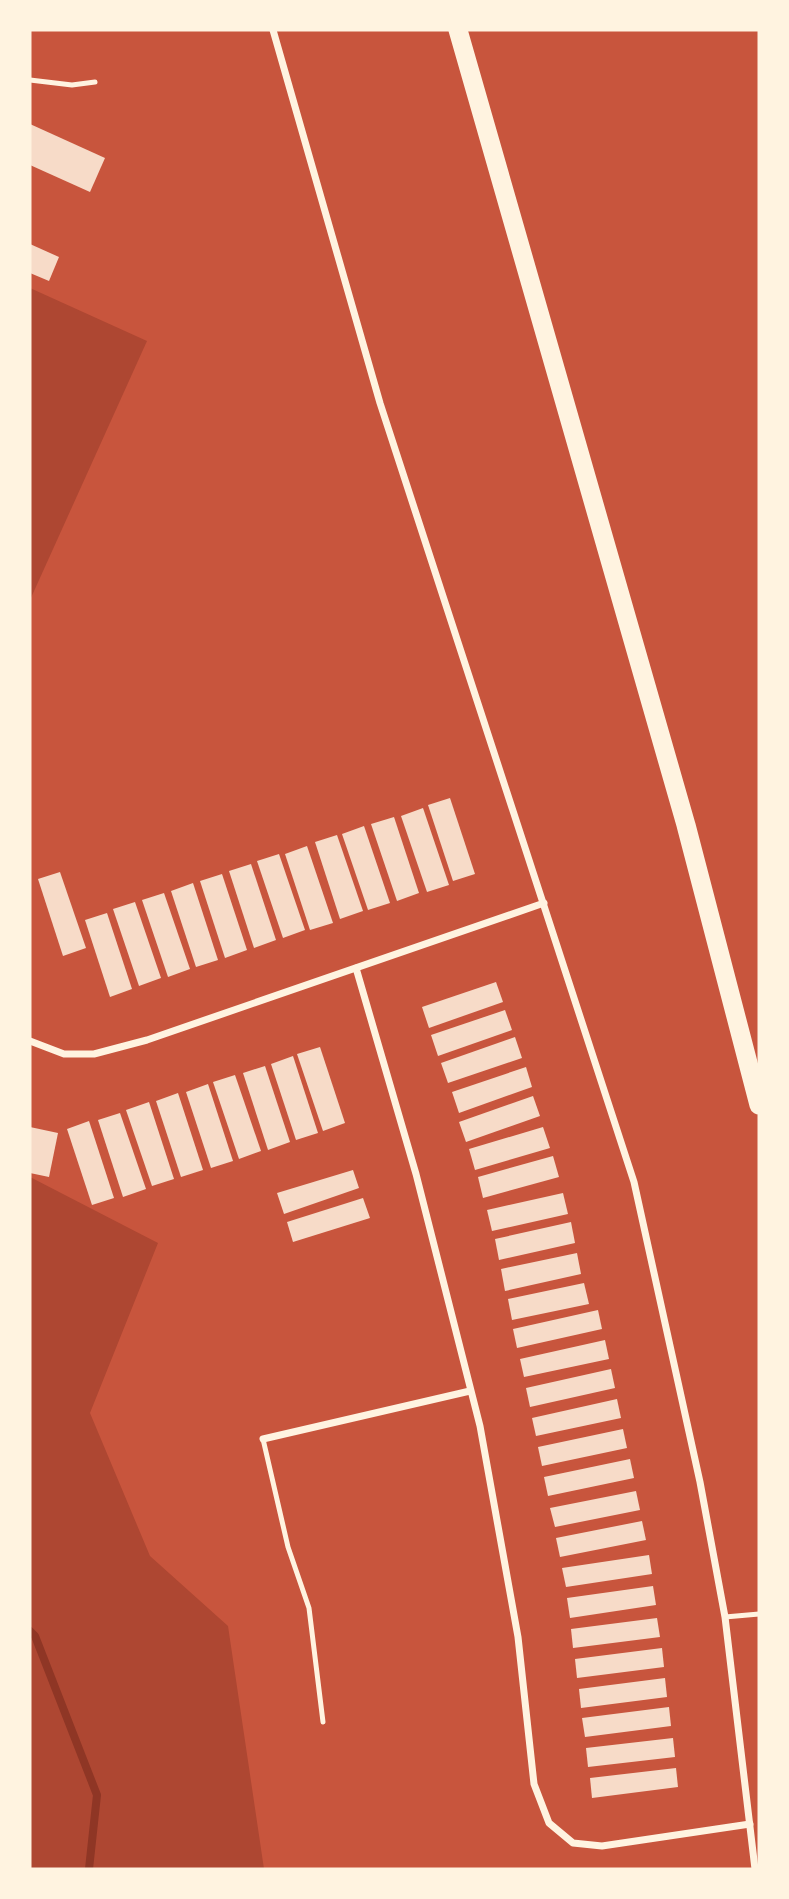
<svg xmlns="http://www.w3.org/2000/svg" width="789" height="1899" font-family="Georgia,serif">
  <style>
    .green { fill: #ae4732 }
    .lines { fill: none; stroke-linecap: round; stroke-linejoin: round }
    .stream { stroke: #8f3625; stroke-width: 8 }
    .building { fill: #f7dbc8 }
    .service { stroke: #fff3e0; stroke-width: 5 }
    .minor { stroke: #fff3e0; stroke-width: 7 }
    .trunk { stroke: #fff3e0; stroke-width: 19 }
  </style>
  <rect width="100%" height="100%" fill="#c8553d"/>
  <g class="green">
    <polygon points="30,288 147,341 30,600"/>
    <polygon points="30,1177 158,1243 90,1413 150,1556 228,1626 264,1869 30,1869"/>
  </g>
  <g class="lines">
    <polyline class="stream" points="30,1631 35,1636 97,1795 89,1869"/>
  </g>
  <g class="building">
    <polygon points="30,124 105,158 90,192 30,165"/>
    <polygon points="30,244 59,257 49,281 30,273"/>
    <polygon points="450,798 475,874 453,881 428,805"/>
    <polygon points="423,808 449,885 427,892 401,816"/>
    <polygon points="394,817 419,893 397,901 371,824"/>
    <polygon points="364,826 390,903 368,910 342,834"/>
    <polygon points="337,835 363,911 340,919 315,842"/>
    <polygon points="307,846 333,923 310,930 285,854"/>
    <polygon points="279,854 305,930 283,938 257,861"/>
    <polygon points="251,864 276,940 254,948 229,871"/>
    <polygon points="60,872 86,948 63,956 38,879"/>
    <polygon points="222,874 247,950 225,958 200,881"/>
    <polygon points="193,883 218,960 196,967 171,891"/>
    <polygon points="164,893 190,969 168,977 142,900"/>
    <polygon points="135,902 161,978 139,986 113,909"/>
    <polygon points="107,913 132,989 110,997 85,920"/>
    <polygon points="496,982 503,1002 429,1028 422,1007"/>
    <polygon points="505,1010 512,1030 438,1056 431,1035"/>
    <polygon points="515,1037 522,1058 448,1083 441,1063"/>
    <polygon points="320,1047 345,1123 323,1131 297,1054"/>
    <polygon points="293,1056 318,1133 296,1140 271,1064"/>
    <polygon points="265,1066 290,1142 268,1150 243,1073"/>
    <polygon points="526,1067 532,1087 459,1113 452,1092"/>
    <polygon points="235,1075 261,1151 239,1159 213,1082"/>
    <polygon points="208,1084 233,1161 211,1168 186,1092"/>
    <polygon points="178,1093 203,1170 181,1177 156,1101"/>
    <polygon points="533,1096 540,1116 466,1142 459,1122"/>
    <polygon points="149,1102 174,1179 152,1186 126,1110"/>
    <polygon points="120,1113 146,1189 123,1197 98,1120"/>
    <polygon points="89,1121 114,1198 92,1205 67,1129"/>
    <polygon points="30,1127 58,1133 49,1177 30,1173"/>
    <polygon points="543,1127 550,1148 475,1170 469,1149"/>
    <polygon points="553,1156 559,1177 483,1198 478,1177"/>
    <polygon points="353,1170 359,1188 284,1214 277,1193"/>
    <polygon points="563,1193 568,1214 492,1231 487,1210"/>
    <polygon points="363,1198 370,1218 293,1242 287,1222"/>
    <polygon points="571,1222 575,1243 499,1260 495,1239"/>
    <polygon points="577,1253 581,1274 505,1291 501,1269"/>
    <polygon points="584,1283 589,1304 512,1320 508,1299"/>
    <polygon points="598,1310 602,1329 517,1348 513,1329"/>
    <polygon points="605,1340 609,1359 524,1377 520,1359"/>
    <polygon points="611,1369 615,1388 530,1407 526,1388"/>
    <polygon points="617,1399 621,1418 536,1436 532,1418"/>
    <polygon points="623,1429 627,1448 542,1466 538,1447"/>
    <polygon points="630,1459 634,1478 548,1496 544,1477"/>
    <polygon points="636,1491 640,1510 555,1527 550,1508"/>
    <polygon points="642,1521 646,1540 560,1557 556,1538"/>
    <polygon points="649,1555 652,1574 566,1587 562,1568"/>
    <polygon points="653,1586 656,1605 570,1618 567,1598"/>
    <polygon points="657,1618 660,1637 573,1648 571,1629"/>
    <polygon points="662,1648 664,1667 577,1678 575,1659"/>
    <polygon points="665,1678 667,1697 581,1708 579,1689"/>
    <polygon points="669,1707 671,1726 585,1737 582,1718"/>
    <polygon points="673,1738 675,1757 588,1767 586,1748"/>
    <polygon points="676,1768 678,1787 592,1798 590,1778"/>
  </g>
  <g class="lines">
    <g class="service">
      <polyline points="30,80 72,85 95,82"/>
      <polyline points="263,1439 288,1547 309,1608 323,1722"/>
      <polyline points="725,1617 759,1614"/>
    </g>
    <g class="minor">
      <polyline points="273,30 380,403 634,1182 700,1482 725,1617 755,1869"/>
      <polyline points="356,968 416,1174 480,1426 518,1637 534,1784 549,1823 573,1843 602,1846 750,1824"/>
      <polyline points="30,1041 64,1054 94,1054 147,1040 544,903"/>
      <polyline points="263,1439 470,1391"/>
    </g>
    <polyline class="trunk" points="458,30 686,825 759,1105"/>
  </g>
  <rect width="789" height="1899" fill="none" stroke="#fff3e0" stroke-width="63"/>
</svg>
